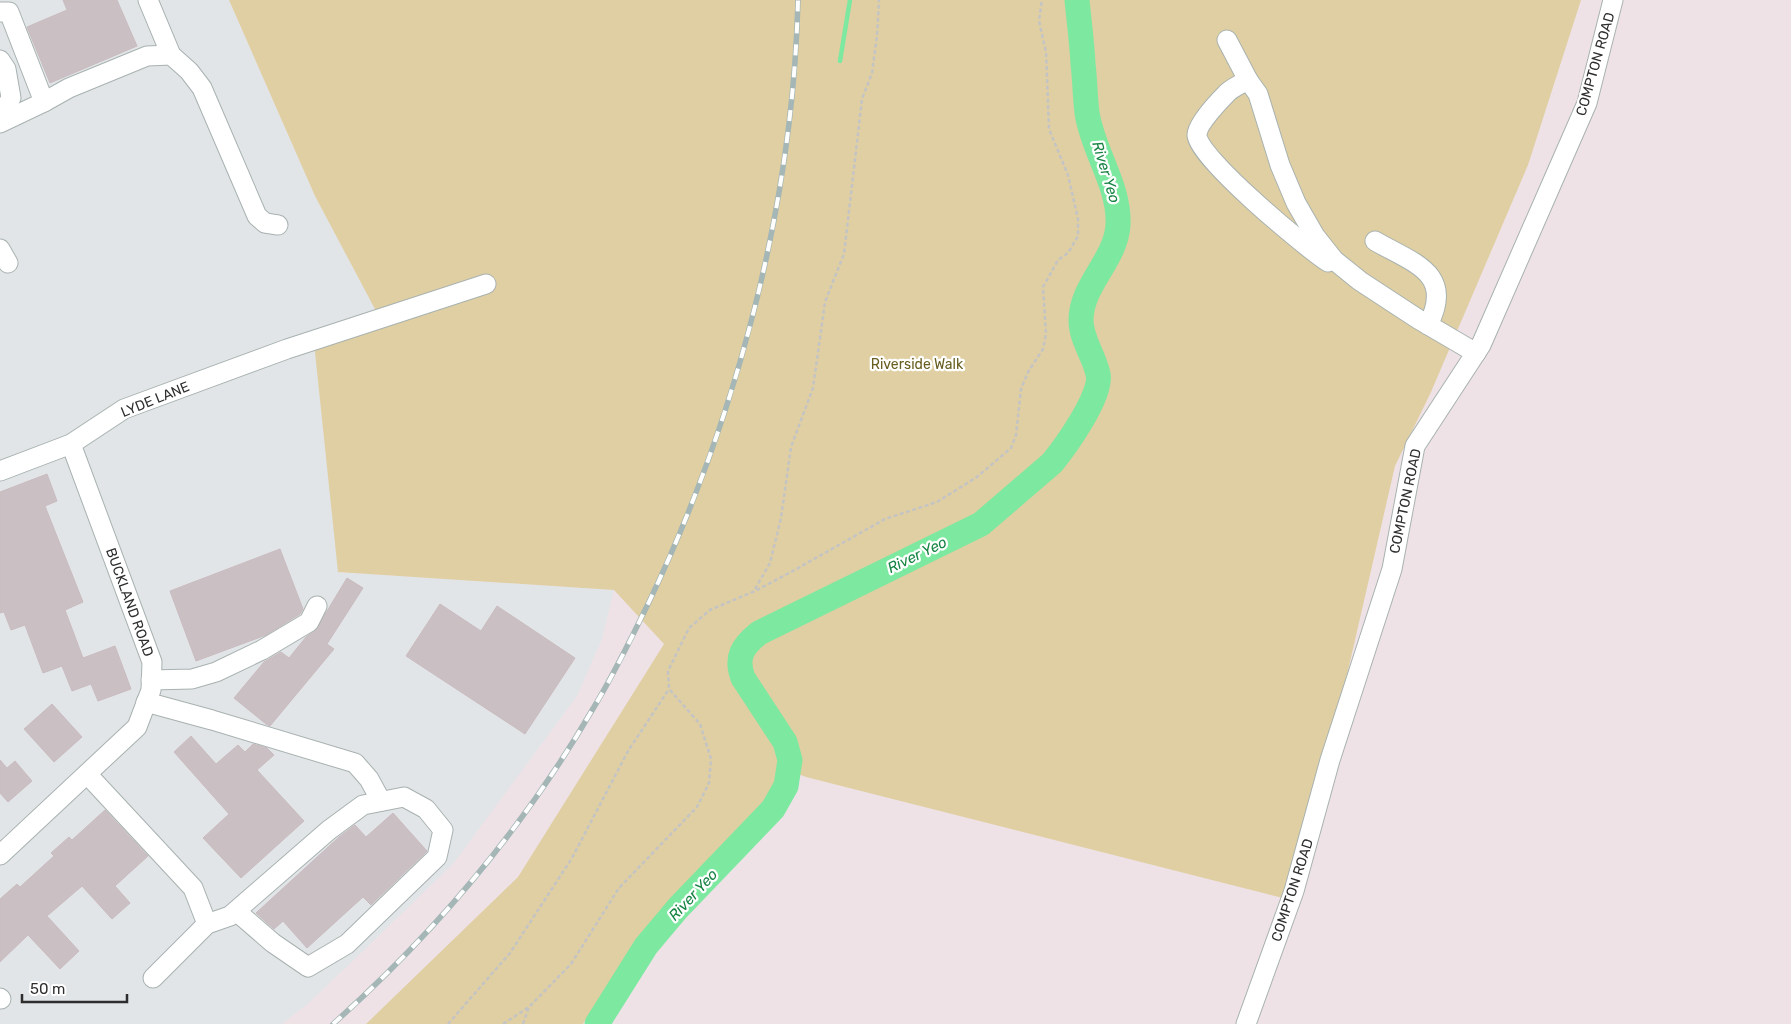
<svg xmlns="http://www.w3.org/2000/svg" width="1791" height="1024" font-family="Rubik,sans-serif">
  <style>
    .industrial { fill: #e1e5e7 }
    .green { fill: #e0cfa2 }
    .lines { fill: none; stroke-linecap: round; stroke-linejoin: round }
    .stream { stroke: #7de8a0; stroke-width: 4.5 }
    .river { stroke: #7de8a0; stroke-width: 25 }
    .building { fill: #cac0c3; stroke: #cabbbf }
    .minor-casing { stroke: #a8b2b0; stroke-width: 21 }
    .path { stroke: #c4c4c4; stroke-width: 2.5; stroke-dasharray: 4 2.5; stroke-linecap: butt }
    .minor { stroke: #fff; stroke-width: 19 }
    .rail-casing { stroke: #a4b6b5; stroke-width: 5.5 }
    .rail { stroke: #fff; stroke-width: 4; stroke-dasharray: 11; stroke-linecap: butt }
    .labels { text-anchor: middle; stroke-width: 4.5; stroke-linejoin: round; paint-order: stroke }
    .street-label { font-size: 14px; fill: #2e2e2e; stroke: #fff }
    .park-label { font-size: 14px; fill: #685e20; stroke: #fff }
    .water-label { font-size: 15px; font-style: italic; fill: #168443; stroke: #fff }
  </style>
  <rect width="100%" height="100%" fill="#eee2e6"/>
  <polygon class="industrial" points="0,0 229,0 315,196 376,311 338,572 614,590 602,639 577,696 453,864 311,1001 282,1024 0,1024"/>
  <polygon class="green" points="229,0 1581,0 1528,165 1431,392 1395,466 1295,901 806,777 778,766 777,776 774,785 764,803 730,842 654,919 633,948 583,1024 366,1024 518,877 664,644 614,590 338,572 313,333 376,311 315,196"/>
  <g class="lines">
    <polyline class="stream" points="840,61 850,0"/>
    <path class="river" d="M597 1024 646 946 678 908 773 809 786 786 790 760 785 742 743 678C735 657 743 646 759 633L981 524 1052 463C1066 446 1103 394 1098 374 1094 355 1081 340 1081 320 1081 285 1116 260 1118 225 1120 186 1093 152 1087 113 1085 97 1085 80 1083 64 1082 43 1079 21 1077 0"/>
  </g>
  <g class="building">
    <polygon points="63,0 117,0 137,46 50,83 27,27 67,10"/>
    <polygon points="47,474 57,501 45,506 83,602 65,610 83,658 115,646 131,689 98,701 91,684 72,691 62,666 43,673 25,625 11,630 4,612 0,613 0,492"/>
    <polygon points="280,549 303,609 300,614 266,635 196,661 170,591"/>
    <polygon points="347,578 363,588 327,644 334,649 270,726 266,724 234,698 264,662 281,652 289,658 306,637 315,631"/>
    <polygon points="440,604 481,631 497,606 575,658 525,734 406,656"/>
    <polygon points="52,704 82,737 54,762 24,729"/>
    <polygon points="191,736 216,764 238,745 245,752 253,744 267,748 274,755 257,770 304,821 241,878 203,838 229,814 174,752"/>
    <polygon points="0,760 7,768 15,761 32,781 8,802 0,793"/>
    <polygon points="105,810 148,856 115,886 130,903 112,919 82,886 47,916 79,951 60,969 28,935 0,962 0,899 17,884 20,887 54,856 51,853 69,837 72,840"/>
    <polygon points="393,813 427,851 371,905 363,897 307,948 283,921 274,929 256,913 339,837 355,825 366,837"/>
  </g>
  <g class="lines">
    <g class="minor-casing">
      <g id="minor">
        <polyline points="148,0 171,55"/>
        <polyline points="0,12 9,12 44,102 0,123"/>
        <polyline points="1227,40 1248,80 1258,94 1280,165 1296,203 1315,236 1334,260 1360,281 1418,319 1476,353"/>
        <polyline points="0,60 6,69 11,98 0,118"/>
        <path d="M1248 80C1241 84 1234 87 1228 92 1220 100 1197 124 1197 135 1196 156 1306 248 1328 262"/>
        <polyline points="44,102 69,88 147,56 171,55 189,71 202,88 257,216 265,223 278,225"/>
        <path d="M1375 241C1413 263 1455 273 1428 325"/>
        <polyline points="0,249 8,263"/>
        <polyline points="0,471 71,444 124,409 287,349 486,284"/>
        <polyline points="151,680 192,679 216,672 262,650 309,622 317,606"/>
        <polyline points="146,702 212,720 355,763 369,779 381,801"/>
        <polyline points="87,774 193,888 207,924"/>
        <polyline points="0,855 137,727 151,690 152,662 71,444"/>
        <polyline points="153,978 207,924 230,916 329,830 363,805 404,797 426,809 443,830 437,857 347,944 308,967 273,943 236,911"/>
        <polyline points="0,998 1,999"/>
        <polyline points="1246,1024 1294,891 1330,760 1392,569 1415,446 1481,345 1587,103 1613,0"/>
      </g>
    </g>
    <g class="path">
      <polyline points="755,589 770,563 781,518 791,447 813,388 825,302 844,254 862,99 872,73 877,36 879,0"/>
      <polyline points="448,1024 510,953 572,858 628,751 669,689"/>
      <polyline points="503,1024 529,1007 571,964 619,888 697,807 709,783 711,759 700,724 669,689 668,671 689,628 710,610 755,591 791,572 885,519 937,502 977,477 1011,448 1016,435 1021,389 1028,372 1043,349 1046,334 1043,287 1058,260 1068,253 1078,236 1078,219 1068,175 1049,129 1046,52 1039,21 1042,0"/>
      <polyline points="523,1024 529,1007"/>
    </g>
    <use href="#minor" class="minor"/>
    <g class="rail-casing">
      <path id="rail" d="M333 1024C436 932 525 826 594 707 614 674 631 639 648 604 736 420 793 205 798 0"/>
    </g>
    <use href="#rail" class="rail"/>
  </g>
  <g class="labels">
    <g class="street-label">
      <text transform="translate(1595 64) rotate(-74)" y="5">COMPTON ROAD</text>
      <text transform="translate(155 399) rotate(-22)" y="5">LYDE LANE</text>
      <text transform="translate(1405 501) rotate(-78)" y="5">COMPTON ROAD</text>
      <text transform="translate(130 602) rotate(70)" y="5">BUCKLAND ROAD</text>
      <text transform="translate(1292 890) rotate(-72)" y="5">COMPTON ROAD</text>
    </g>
    <g class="park-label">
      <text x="917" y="369">Riverside Walk</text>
    </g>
    <g class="water-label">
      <text transform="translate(1106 172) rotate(73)" y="5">River Yeo</text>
      <text transform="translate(917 555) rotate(-26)" y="5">River Yeo</text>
      <text transform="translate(693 895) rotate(-47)" y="5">River Yeo</text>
    </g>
  </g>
  <path d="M22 994v8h105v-8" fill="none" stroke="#2e2e2e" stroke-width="2.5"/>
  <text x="30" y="994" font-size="15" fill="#2e2e2e" stroke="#ffffff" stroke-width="4" paint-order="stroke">50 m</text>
</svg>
